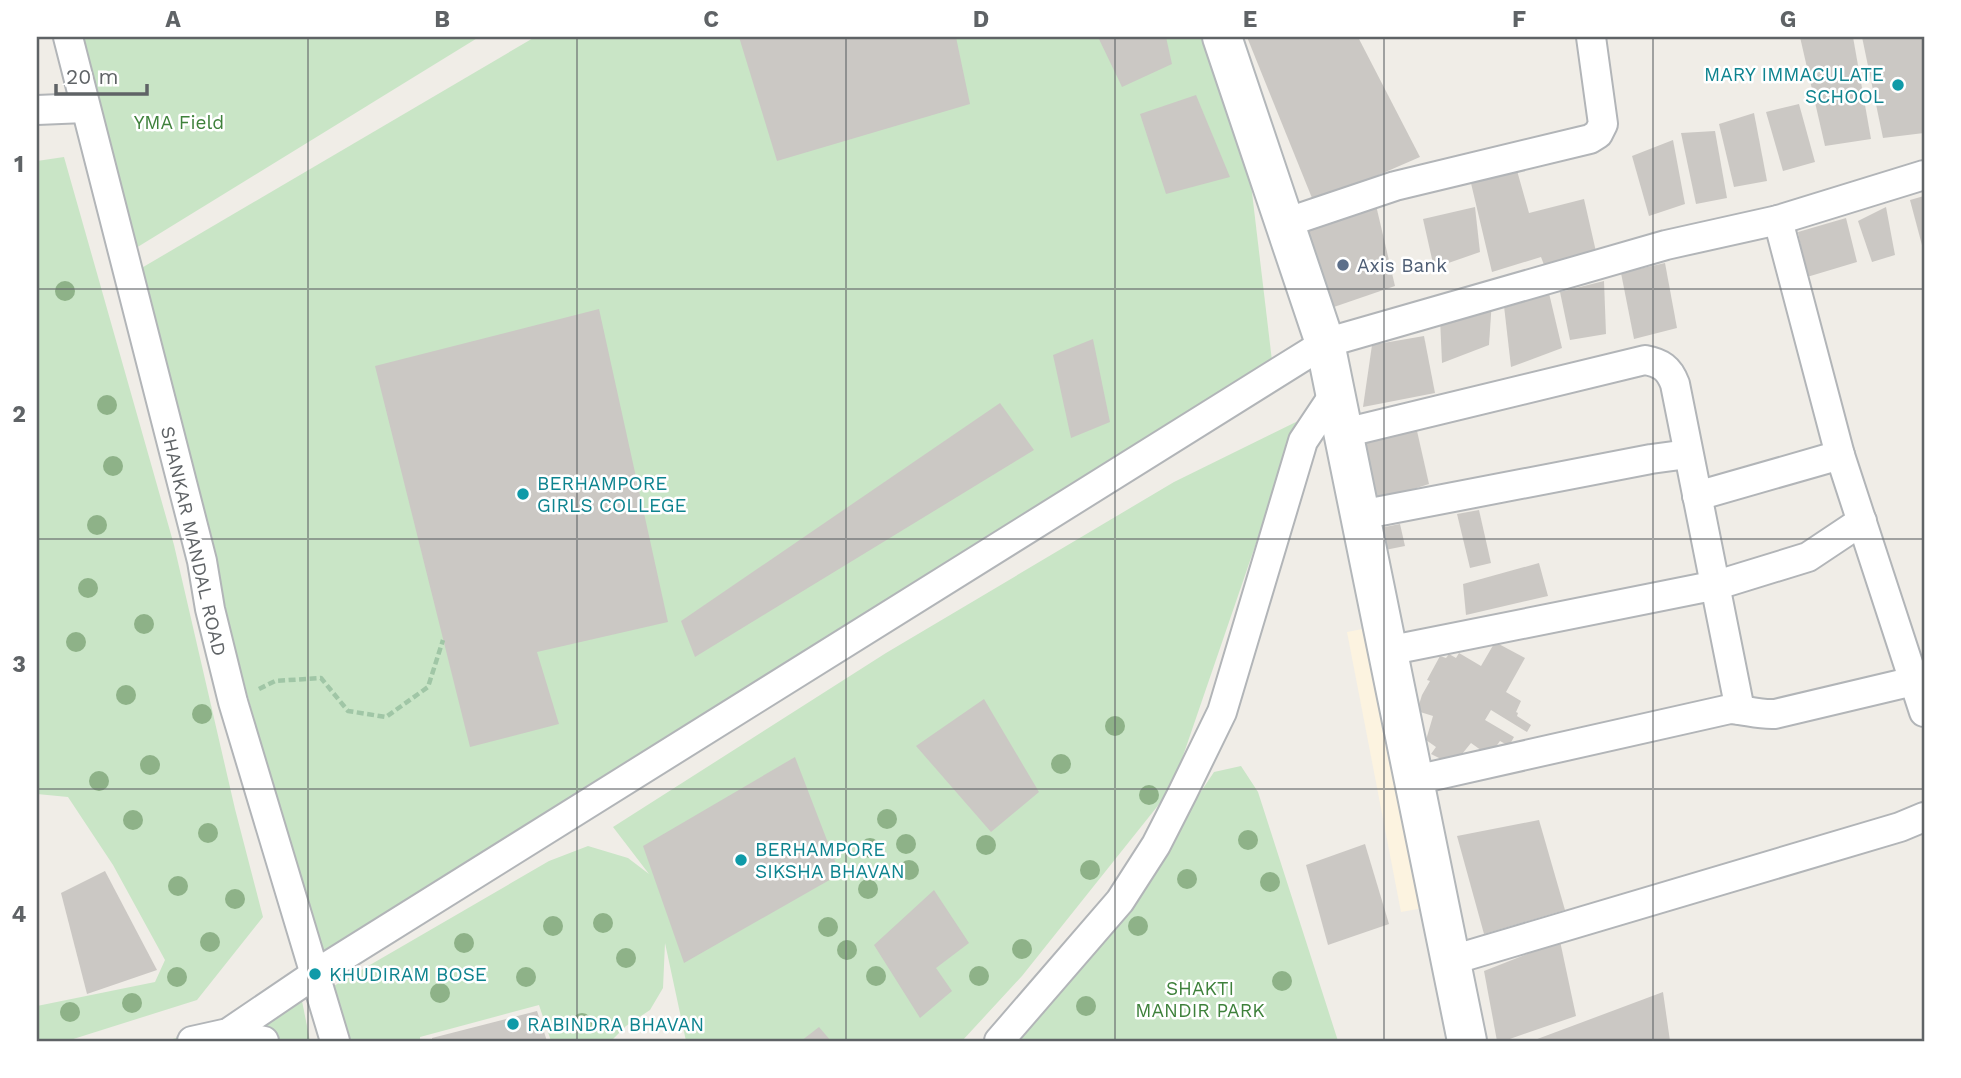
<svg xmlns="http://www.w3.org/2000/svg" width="1961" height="1078" font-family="'Work Sans',sans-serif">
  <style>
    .commercial { fill: #fcf3e0 }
    .green { fill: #c9e5c6 }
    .building { fill: #cbc8c4 }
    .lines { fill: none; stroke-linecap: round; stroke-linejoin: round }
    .street-casing { stroke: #b2b5b8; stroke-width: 32 }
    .secondary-casing { stroke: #b3b7ba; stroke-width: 42 }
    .path { stroke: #a0c6a6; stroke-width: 4.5; stroke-dasharray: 7 3.5; stroke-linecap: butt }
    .street { stroke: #fff; stroke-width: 28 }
    .secondary { stroke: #fff; stroke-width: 38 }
    .tree { fill: #8eb288 }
    .grid { fill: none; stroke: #5f6366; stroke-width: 2; stroke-opacity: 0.55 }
    .culture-dot { fill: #0f9aa8; stroke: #fff; stroke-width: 2.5 }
    .service-dot { fill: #5c6f8a; stroke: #fff; stroke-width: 2.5 }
    .labels { text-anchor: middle; stroke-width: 5; stroke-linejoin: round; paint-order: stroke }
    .culture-label { font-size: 19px; fill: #0d838f; stroke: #fff; text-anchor: start }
    .park-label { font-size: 19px; fill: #3e813b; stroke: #fff }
    .service-label { font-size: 19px; fill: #4e5e75; stroke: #fff; text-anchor: start }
    .street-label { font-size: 19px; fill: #5f6366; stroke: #fff }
    .neatline { fill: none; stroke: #5f6366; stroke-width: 2.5 }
    .grid-label { font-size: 23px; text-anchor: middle; font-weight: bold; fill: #5f6366 }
  </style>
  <rect width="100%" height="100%" fill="#f0ede7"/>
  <polygon class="commercial" points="1378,626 1429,907 1401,912 1347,632"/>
  <g class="green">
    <polygon points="68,37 479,37 123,256"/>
    <polygon points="535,37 1201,37 1251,184 1275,386 320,963 133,273"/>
    <polygon points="64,157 174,545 235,809 263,917 197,1000 67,1041 37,1041 37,1006 155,982 165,960 113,865 68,797 37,794 37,161"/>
    <polygon points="1298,421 1172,788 1022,976 962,1041 686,1041 665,943 663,988 650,1010 626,1026 611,1041 551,1041 539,1005 420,1037 420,1041 323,1041 313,998 549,861 588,846 628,858 649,874 613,827 886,653 1174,482"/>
    <polygon points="1241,766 1258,792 1338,1041 993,1041 1186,814 1214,772"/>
    <polygon points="302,1001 310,1041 166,1041"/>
  </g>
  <g class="building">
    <polygon points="739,37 956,37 970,104 777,161"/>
    <polygon points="1098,37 1166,37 1172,64 1122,87"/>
    <polygon points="1247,37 1358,37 1420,157 1314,203"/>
    <polygon points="1800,37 1853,37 1871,139 1825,146"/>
    <polygon points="1862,37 1924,37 1924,133 1883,138"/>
    <polygon points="1196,95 1230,177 1166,194 1140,114"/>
    <polygon points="1799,104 1815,162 1783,171 1766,112"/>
    <polygon points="1754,113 1767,181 1734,187 1719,124"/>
    <polygon points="1715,131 1727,198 1696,204 1681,133"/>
    <polygon points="1673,140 1685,204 1649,216 1632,156"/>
    <polygon points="1516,167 1529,213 1584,199 1597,256 1546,270 1541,257 1492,272 1470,179"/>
    <polygon points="1924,196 1924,249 1923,249 1910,200"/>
    <polygon points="1375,201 1395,286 1331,308 1303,229"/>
    <polygon points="1475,207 1480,252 1434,268 1423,219"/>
    <polygon points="1886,207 1895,255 1872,262 1858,221"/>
    <polygon points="1846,218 1857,262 1807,277 1798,232"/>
    <polygon points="1665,263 1677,328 1634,339 1621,273"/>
    <polygon points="1604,281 1606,334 1570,340 1560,292"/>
    <polygon points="1548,289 1562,348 1511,367 1504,306"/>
    <polygon points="1492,300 1489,345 1442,363 1440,318"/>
    <polygon points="599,309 668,622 537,652 559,724 470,747 375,366"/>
    <polygon points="1424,336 1435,393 1363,407 1372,345"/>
    <polygon points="1093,339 1110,422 1071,438 1053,355"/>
    <polygon points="1000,403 1034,450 695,657 681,621"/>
    <polygon points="1415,422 1429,484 1370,503 1354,439"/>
    <polygon points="1479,510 1491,563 1470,568 1457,514"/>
    <polygon points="1400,524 1405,546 1385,550 1380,528"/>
    <polygon points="1539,563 1548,596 1466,615 1463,584"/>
    <polygon points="1495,642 1525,658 1506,692 1521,701 1516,712 1518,713 1517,716 1531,725 1527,732 1491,710 1485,720 1514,737 1509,746 1500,741 1495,748 1490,747 1485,753 1471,743 1453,765 1431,754 1436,747 1426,740 1433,716 1417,711 1422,695 1430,681 1427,680 1440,656 1446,658 1449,654 1456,658 1459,653 1481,666"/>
    <polygon points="984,699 1039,792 991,832 916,746"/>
    <polygon points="795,757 840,874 684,963 643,846"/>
    <polygon points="1539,820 1565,910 1484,934 1457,836"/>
    <polygon points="1365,844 1389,924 1328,945 1306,865"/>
    <polygon points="105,871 157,970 87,994 61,893"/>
    <polygon points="934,890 969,943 936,968 952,991 920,1018 874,945"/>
    <polygon points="1560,941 1576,1016 1504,1041 1497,1041 1484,971"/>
    <polygon points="1663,992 1670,1041 1532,1041"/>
    <polygon points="537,1011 547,1041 432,1041 432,1038"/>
    <polygon points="819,1027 831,1041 801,1041"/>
  </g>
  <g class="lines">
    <g class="street-casing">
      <g id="street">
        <polyline points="68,37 202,561 210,609 233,702 335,1041"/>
        <polyline points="37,110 85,108"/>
        <polyline points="1778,220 1840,455 1924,712"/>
        <polyline points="1285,223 1395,186 1590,139 1598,134 1603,124 1591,37"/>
        <path d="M1344 433 1645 360C1661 363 1669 368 1675 384L1740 710"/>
        <polyline points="1697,496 1840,455"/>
        <polyline points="1360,515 1651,459 1688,454"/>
        <polyline points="1387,651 1717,585 1808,557 1862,521"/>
        <path d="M1415 780 1730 709C1746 710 1759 715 1775 714L1914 681"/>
        <polyline points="1452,960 1900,827 1924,817"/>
        <polyline points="228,1033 264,1041"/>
        <polyline points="192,1041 228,1033 315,974 1325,343 1666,245 1778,220 1924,175"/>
        <polyline points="999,1041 1120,901 1156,845 1183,792 1222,712 1303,441 1335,393"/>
      </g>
    </g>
    <g class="secondary-casing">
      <polyline id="secondary" points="1222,37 1325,343 1467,1041"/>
    </g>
    <polyline class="path" points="259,689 275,681 321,678 348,711 386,717 428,687 443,640"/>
    <use href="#street" class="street"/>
    <use href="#secondary" class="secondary"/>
  </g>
  <g class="tree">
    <circle cx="65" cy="291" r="10"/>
    <circle cx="107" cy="405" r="10"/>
    <circle cx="113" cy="466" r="10"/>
    <circle cx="97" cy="525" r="10"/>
    <circle cx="88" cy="588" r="10"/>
    <circle cx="144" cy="624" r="10"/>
    <circle cx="76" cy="642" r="10"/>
    <circle cx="126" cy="695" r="10"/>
    <circle cx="202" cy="714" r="10"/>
    <circle cx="1115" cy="726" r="10"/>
    <circle cx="1061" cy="764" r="10"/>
    <circle cx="150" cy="765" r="10"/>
    <circle cx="99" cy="781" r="10"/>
    <circle cx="1149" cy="795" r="10"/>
    <circle cx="887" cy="819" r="10"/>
    <circle cx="133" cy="820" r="10"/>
    <circle cx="208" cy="833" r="10"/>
    <circle cx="1248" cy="840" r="10"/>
    <circle cx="906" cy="844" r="10"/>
    <circle cx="986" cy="845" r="10"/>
    <circle cx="870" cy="848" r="10"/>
    <circle cx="909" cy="870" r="10"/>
    <circle cx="1090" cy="870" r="10"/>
    <circle cx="1187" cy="879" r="10"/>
    <circle cx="1270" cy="882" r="10"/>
    <circle cx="178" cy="886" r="10"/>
    <circle cx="868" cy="889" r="10"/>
    <circle cx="235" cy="899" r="10"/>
    <circle cx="603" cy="923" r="10"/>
    <circle cx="553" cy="926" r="10"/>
    <circle cx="1138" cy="926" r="10"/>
    <circle cx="828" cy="927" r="10"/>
    <circle cx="210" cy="942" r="10"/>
    <circle cx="464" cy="943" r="10"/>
    <circle cx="1022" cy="949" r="10"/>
    <circle cx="847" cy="950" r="10"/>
    <circle cx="626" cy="958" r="10"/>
    <circle cx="876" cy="976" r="10"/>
    <circle cx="979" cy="976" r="10"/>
    <circle cx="177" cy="977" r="10"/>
    <circle cx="526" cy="977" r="10"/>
    <circle cx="1282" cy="981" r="10"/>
    <circle cx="440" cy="993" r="10"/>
    <circle cx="132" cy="1003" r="10"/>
    <circle cx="1086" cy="1006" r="10"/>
    <circle cx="70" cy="1012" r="10"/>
    <circle cx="582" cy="1023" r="10"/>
  </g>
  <path class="grid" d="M308 37V1041M577 37V1041M846 37V1041M1115 37V1041M1384 37V1041M1653 37V1041M37 289H1924M37 539H1924M37 789H1924"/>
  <g class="culture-dot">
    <circle cx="1898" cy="85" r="7"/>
    <circle cx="523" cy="494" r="7"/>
    <circle cx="741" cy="860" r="7"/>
    <circle cx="315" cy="974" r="7"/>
    <circle cx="513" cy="1024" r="7"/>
  </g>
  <circle class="service-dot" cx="1343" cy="265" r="7"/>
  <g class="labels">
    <g class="culture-label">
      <text x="1884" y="81" text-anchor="end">MARY IMMACULATE<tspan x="1884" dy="22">SCHOOL</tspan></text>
      <text x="537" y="490">BERHAMPORE<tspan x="537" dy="22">GIRLS COLLEGE</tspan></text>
      <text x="755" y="856">BERHAMPORE<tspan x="755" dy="22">SIKSHA BHAVAN</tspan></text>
      <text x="329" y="981">KHUDIRAM BOSE</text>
      <text x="527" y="1031">RABINDRA BHAVAN</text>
    </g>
    <g class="park-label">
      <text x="179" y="129">YMA Field</text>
      <text x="1200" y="995">SHAKTI<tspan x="1200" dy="22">MANDIR PARK</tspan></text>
    </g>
    <g class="service-label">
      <text x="1357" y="272">Axis Bank</text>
    </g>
    <g class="street-label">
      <text transform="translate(194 541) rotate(77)" y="7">SHANKAR MANDAL ROAD</text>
    </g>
  </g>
  <rect width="1961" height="1078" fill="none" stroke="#ffffff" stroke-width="77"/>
  <path d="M56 84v10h91v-10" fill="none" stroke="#5f6366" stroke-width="3.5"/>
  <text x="66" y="84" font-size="21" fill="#5f6366" stroke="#ffffff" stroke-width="5" paint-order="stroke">20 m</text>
  <rect x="38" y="38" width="1885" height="1002" class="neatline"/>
  <g class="grid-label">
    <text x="173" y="27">A</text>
    <text x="442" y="27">B</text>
    <text x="711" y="27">C</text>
    <text x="981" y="27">D</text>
    <text x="1250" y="27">E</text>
    <text x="1519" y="27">F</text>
    <text x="1788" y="27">G</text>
    <text x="19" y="172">1</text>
    <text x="19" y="422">2</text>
    <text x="19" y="672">3</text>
    <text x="19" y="922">4</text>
  </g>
</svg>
